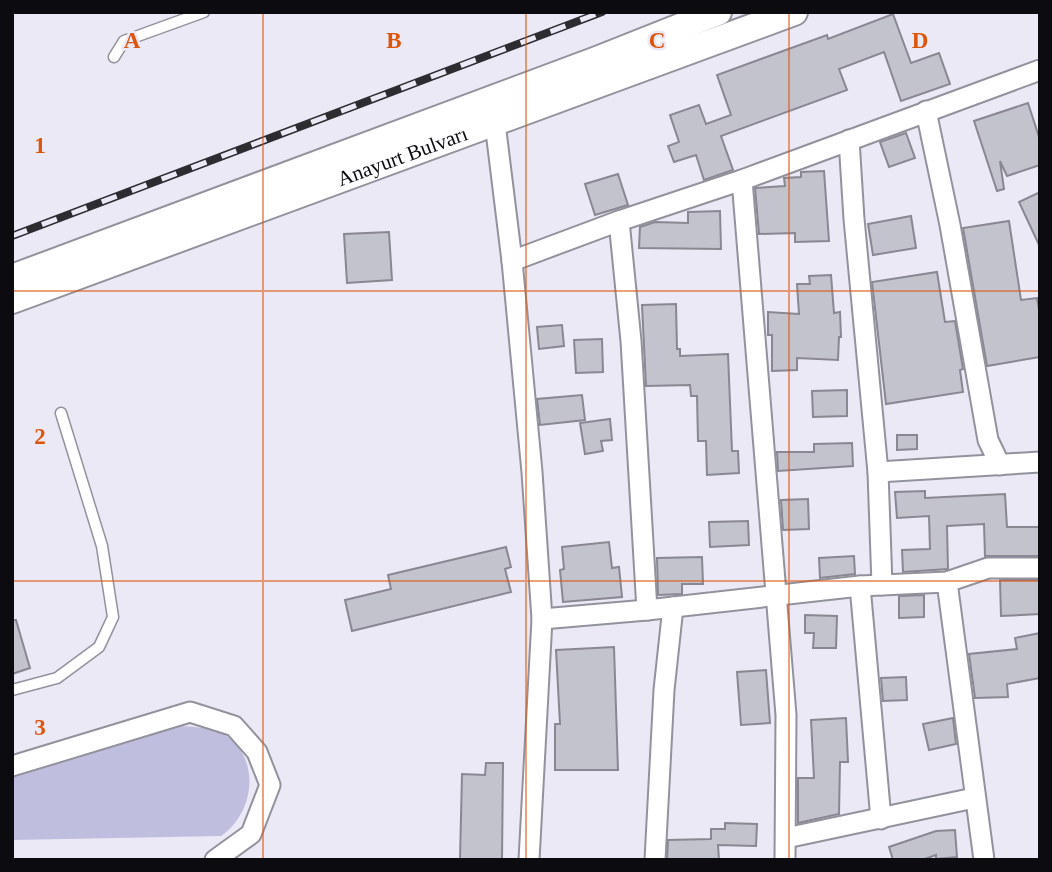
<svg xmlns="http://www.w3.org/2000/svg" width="1052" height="872" font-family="'Times New Roman',serif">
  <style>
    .green { fill: #bfbede }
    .building { fill: #c3c3ce; stroke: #888792; stroke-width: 2 }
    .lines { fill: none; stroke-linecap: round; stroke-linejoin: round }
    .lane-casing { stroke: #92929d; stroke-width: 13 }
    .street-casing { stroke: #92929d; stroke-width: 23 }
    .secondary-casing { stroke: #92929d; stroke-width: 30 }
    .lane { stroke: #fff; stroke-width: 10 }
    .street { stroke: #fff; stroke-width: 19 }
    .secondary { stroke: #fff; stroke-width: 26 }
    .rail-casing { stroke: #2c2c31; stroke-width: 8 }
    .rail { stroke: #eae9f5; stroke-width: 5; stroke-dasharray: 16; stroke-linecap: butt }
    .grid { fill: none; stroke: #dd550c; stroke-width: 2; stroke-opacity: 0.55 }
    .labels { text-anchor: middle; stroke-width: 5; stroke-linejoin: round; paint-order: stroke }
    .street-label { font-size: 21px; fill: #0c0c10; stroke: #eae9f5 }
    .grid-label { font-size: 23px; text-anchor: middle; font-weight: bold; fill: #dd550c; stroke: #eae9f5; stroke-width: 5; stroke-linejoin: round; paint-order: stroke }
  </style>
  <rect width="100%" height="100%" fill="#eae9f5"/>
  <path class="green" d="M178 726C197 727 220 727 234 742 261 770 250 817 221 836L12 840V778Z"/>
  <g class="building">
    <polygon points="893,14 911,63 939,53 950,84 901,101 884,52 839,69 847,90 721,136 733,170 704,180 696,155 674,162 668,146 679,142 670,115 699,105 706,124 731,115 717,75 827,35 828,39"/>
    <polygon points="1028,103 1040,140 1040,165 1007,176 1000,161 1004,189 997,191 974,121"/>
    <polygon points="906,133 915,158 889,167 880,142"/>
    <polygon points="824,171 829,241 795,242 795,233 759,234 755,188 785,186 784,178 801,177 801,172"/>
    <polygon points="618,174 628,205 595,215 585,184"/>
    <polygon points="1040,192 1040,247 1019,202"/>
    <polygon points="720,211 721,249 639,248 640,227 655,222 688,223 688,212"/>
    <polygon points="911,216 916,248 873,255 868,224"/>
    <polygon points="1009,221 1021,300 1037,298 1040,315 1040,357 987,366 963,228"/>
    <polygon points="389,232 392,280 347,283 344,234"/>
    <polygon points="937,272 945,322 955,321 963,369 960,370 963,392 886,404 872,282"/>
    <polygon points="831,275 834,313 840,312 841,337 839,337 838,360 797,358 797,370 772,371 772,335 768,335 768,312 799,314 797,284 810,284 809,276"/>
    <polygon points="676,304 677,349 680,349 680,356 728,354 732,451 738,451 739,473 707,475 706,441 698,441 697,396 691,396 690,385 646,386 642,305"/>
    <polygon points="562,325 564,346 539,349 537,327"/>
    <polygon points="602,339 603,372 576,373 574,340"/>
    <polygon points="847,390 847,416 813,417 812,391"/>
    <polygon points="582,395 585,420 540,425 537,399"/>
    <polygon points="610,419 612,440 601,441 603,451 585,454 580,423"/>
    <polygon points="897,435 917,435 917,449 897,450"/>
    <polygon points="852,443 853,466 778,471 777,452 814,452 814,444"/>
    <polygon points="925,491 925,498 1005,494 1007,527 1040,527 1039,556 985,556 984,524 947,526 948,569 903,572 902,550 930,549 929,516 897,518 895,492"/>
    <polygon points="808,499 809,529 783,530 781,500"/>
    <polygon points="748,521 749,545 710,547 709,522"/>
    <polygon points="609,542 612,568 619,567 622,597 563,602 560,570 564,569 562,547"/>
    <polygon points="506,547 511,567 505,569 511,592 352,631 345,600 391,589 388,575"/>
    <polygon points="854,556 855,574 820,578 819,558"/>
    <polygon points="702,557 703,584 682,584 682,594 658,595 657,558"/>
    <polygon points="1000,580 1040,580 1040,614 1001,616"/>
    <polygon points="924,595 924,617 899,618 899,596"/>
    <polygon points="805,615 837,616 836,648 813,648 814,633 805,633"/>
    <polygon points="12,620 16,620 30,668 12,674"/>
    <polygon points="1040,633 1040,678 1007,684 1008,697 975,698 969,654 1017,649 1015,638"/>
    <polygon points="614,647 618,770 555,770 555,724 560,724 556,650"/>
    <polygon points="766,670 770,723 741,725 737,672"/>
    <polygon points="906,677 907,700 883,701 881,678"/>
    <polygon points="846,718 848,762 840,762 839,814 798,823 798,778 814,778 811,720"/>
    <polygon points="953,718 956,744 929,750 923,724"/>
    <polygon points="486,763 503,763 502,860 460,860 462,774 485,775"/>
    <polygon points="725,823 757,824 756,846 718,845 719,860 667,860 668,840 711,839 711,829 725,829"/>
    <polygon points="955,830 957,857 936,859 936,855 922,860 893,860 889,847 936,831"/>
  </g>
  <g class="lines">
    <g class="lane-casing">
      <g id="lane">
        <polyline points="114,57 124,41 204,12"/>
        <polyline points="12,690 57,678 99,647 113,617 102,546 61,413"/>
      </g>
    </g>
    <g class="street-casing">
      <g id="street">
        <polyline points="926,111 950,225 988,440 1000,465"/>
        <polyline points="495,123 512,261 532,472 542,619 529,860"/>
        <polyline points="849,140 854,219 878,472 882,585"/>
        <polyline points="742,180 786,715 785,860"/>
        <polyline points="619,221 631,341 647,610"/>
        <polyline points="512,261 619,221 742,180 1040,70"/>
        <polyline points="878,472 1040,462"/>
        <polyline points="947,582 984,860"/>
        <polyline points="860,586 881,819"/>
        <polyline points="542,619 647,610 860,586 947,582 988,568 1040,568"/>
        <polyline points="12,766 190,712 234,726 257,752 270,785 251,834 215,860"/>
        <polyline points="786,838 974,798"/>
        <polyline points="655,860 664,690 673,607"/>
      </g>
    </g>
    <g class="secondary-casing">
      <g id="secondary">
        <polyline points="12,278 597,60 718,12"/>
        <path id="s1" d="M12 300 794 12"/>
      </g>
    </g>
    <use href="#lane" class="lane"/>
    <use href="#street" class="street"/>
    <use href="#secondary" class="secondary"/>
    <g class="rail-casing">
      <polyline id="rail" points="12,236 602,12"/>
    </g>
    <use href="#rail" class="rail"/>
  </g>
  <path class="grid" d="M263 12V860M526 12V860M789 12V860M12 291H1040M12 581H1040"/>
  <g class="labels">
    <g class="street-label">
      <text dy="7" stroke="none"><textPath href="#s1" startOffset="416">Anayurt Bulvarı</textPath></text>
    </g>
  </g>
  <g class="grid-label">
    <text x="132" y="48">A</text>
    <text x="394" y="48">B</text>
    <text x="657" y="48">C</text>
    <text x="920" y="48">D</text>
    <text x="40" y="153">1</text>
    <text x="40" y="444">2</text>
    <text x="40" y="735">3</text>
  </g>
  <rect width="1052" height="872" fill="none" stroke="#0c0c10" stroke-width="28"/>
</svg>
